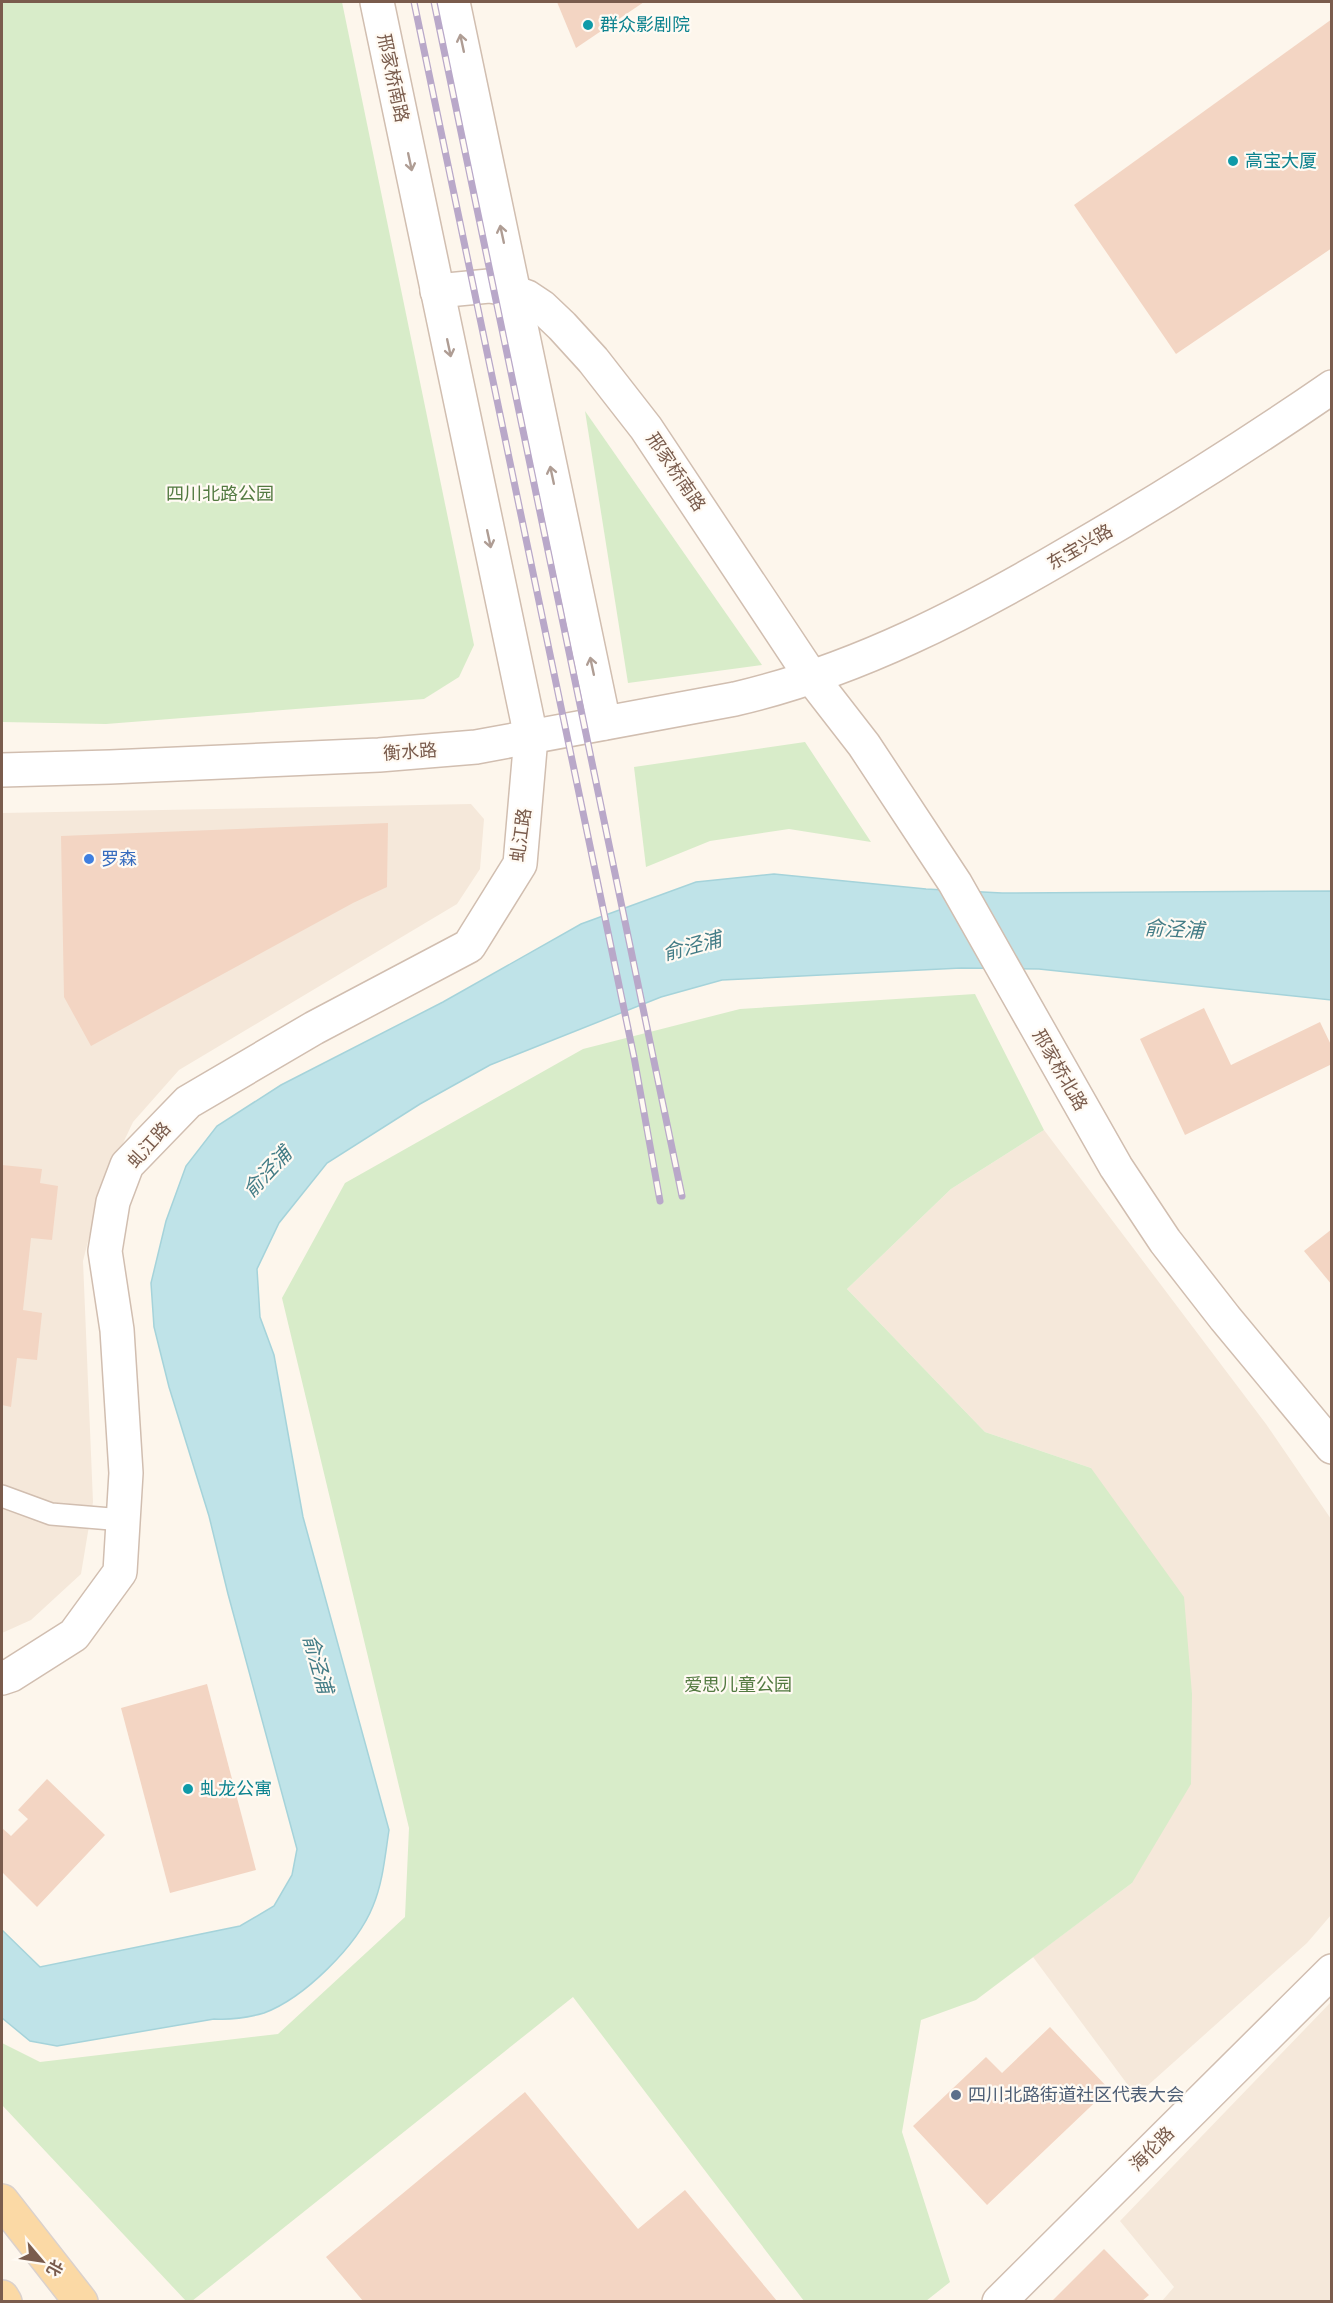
<svg xmlns="http://www.w3.org/2000/svg" width="1333" height="2303" font-family="'PT Sans','Noto Sans SC',sans-serif">
  <style>
    .residential { fill: #f5e8da }
    .green { fill: #d8ecc9 }
    .water { fill: #bfe3e8; stroke: #a5d3da; stroke-width: 1.5 }
    .building { fill: #f3d5c3 }
    .lines { fill: none; stroke-linecap: round; stroke-linejoin: round }
    .service-casing { stroke: #d1beb0; stroke-width: 24 }
    .minor-casing { stroke: #d1beb0; stroke-width: 36 }
    .tertiary-casing { stroke: #d1beb0; stroke-width: 36 }
    .primary-casing { stroke: #dad1cd; stroke-width: 36 }
    .service { stroke: #fff; stroke-width: 21 }
    .minor { stroke: #fff; stroke-width: 33 }
    .tertiary { stroke: #fff; stroke-width: 33 }
    .primary { stroke: #fbd9a5; stroke-width: 33 }
    .rail-casing { stroke: #b9a8c9; stroke-width: 7 }
    .rail { stroke: #fffaf3; stroke-width: 4.5; stroke-dasharray: 14; stroke-linecap: butt }
    .oneway { stroke: #af9d94 }
    .culture-dot { fill: #0f9aa8; stroke: #fffaf3; stroke-width: 2 }
    .shop-dot { fill: #3f7fe0; stroke: #fffaf3; stroke-width: 2 }
    .service-dot { fill: #5c6f8a; stroke: #fffaf3; stroke-width: 2 }
    .labels { text-anchor: middle; stroke-width: 4.5; stroke-linejoin: round; paint-order: stroke }
    .culture-label { font-size: 18px; fill: #0d838f; stroke: #fffaf3; text-anchor: start }
    .street-label { font-size: 18px; fill: #7a5c4d; stroke: #fffaf3 }
    .park-label { font-size: 18px; fill: #537a41; stroke: #fffaf3 }
    .shop-label { font-size: 18px; fill: #366cbe; stroke: #fffaf3; text-anchor: start }
    .service-label { font-size: 18px; fill: #4e5e75; stroke: #fffaf3; text-anchor: start }
    .water-label { font-size: 20px; font-style: italic; fill: #437c86; stroke: #fffaf3 }
  </style>
  <rect width="100%" height="100%" fill="#fdf6ec"/>
  <g class="residential">
    <polygon points="471,804 484,819 480,869 457,904 179,1070 133,1122 101,1190 83,1261 93,1502 81,1574 31,1620 2,1633 2,813"/>
    <polygon points="1044,1130 1266,1424 1331,1519 1331,1915 1307,1943 1136,2096 1033,1957 1132,1883 1091,1468 985,1432 847,1289 951,1189"/>
    <polygon points="1331,2002 1331,2301 1162,2301 1174,2287 1120,2221"/>
  </g>
  <g class="green">
    <polygon points="2,2 342,2 474,645 459,677 424,699 106,724 2,722"/>
    <polygon points="585,411 762,665 628,683"/>
    <polygon points="805,742 871,842 789,829 710,841 646,867 634,767"/>
    <polygon points="975,994 1044,1130 951,1189 847,1289 985,1432 1091,1468 1184,1597 1192,1694 1191,1784 1132,1883 976,2000 921,2020 902,2132 950,2282 926,2301 804,2301 573,1997 192,2301 186,2301 2,2105 2,2043 40,2062 278,2034 405,1917 409,1828 282,1298 345,1183 583,1049 740,1009"/>
  </g>
  <path class="water" d="M774 874 926 889 1002 893 1331 891V1000L1039 969 961 968 722 980 661 997 490 1065 420 1104 327 1163 279 1223 257 1269 260 1317 274 1355 303 1517 389 1830C385 1856 383 1882 373 1906 357 1946 304 1998 264 2013 247 2018 231 2020 214 2019L57 2046 30 2041 2 2018V1930L40 1967 240 1926 274 1906 292 1875 297 1849 228 1594 209 1516 169 1387 154 1327 151 1283 166 1221 186 1166 217 1126 281 1085 443 1002 581 924 696 882Z"/>
  <g class="building">
    <polygon points="557,2 644,2 576,48"/>
    <polygon points="1332,19 1332,248 1176,354 1074,205"/>
    <polygon points="388,823 387,887 353,903 91,1046 64,997 61,836"/>
    <polygon points="1204,1008 1231,1065 1320,1022 1332,1047 1332,1064 1185,1135 1140,1039"/>
    <polygon points="2,1165 42,1169 40,1183 58,1186 52,1240 31,1238 23,1310 42,1313 37,1360 17,1358 11,1407 2,1405"/>
    <polygon points="1332,1229 1332,1285 1304,1251"/>
    <polygon points="207,1684 256,1870 170,1893 121,1708"/>
    <polygon points="47,1779 105,1835 37,1907 2,1872 2,1828 11,1836 28,1819 18,1810"/>
    <polygon points="1050,2027 1109,2089 987,2205 913,2126 986,2057 1002,2073"/>
    <polygon points="525,2092 638,2229 685,2190 777,2301 363,2301 326,2257"/>
    <polygon points="1104,2249 1149,2295 1142,2301 1052,2301"/>
  </g>
  <g class="lines">
    <g class="service-casing">
      <polyline id="service" points="2,1496 51,1514 123,1520"/>
    </g>
    <g class="minor-casing">
      <g id="minor">
        <polyline points="453,2 604,723"/>
        <polyline points="437,291 489,286 502,288 527,297 542,307 562,326 593,360 646,428 812,678 864,745 955,883 1116,1167 1165,1241 1225,1318 1332,1447"/>
        <path d="M2 770 110 767 379 755 476 747 735 699C856 671 967 613 1074 550 1162 499 1248 445 1332 387"/>
        <polyline points="2,1678 11,1675 74,1635 120,1572 126,1473 117,1330 105,1251 113,1202 127,1165 188,1102 314,1028 469,946 520,864 531,737 377,2"/>
      </g>
    </g>
    <g class="tertiary-casing">
      <polyline id="tertiary" points="999,2302 1332,1971"/>
    </g>
    <g class="primary-casing">
      <g id="primary">
        <polyline points="2,2201 81,2302"/>
        <polyline points="2,2297 5,2302"/>
      </g>
    </g>
    <use href="#service" class="service"/>
    <use href="#minor" class="minor"/>
    <use href="#tertiary" class="tertiary"/>
    <use href="#primary" class="primary"/>
    <g class="rail-casing">
      <g id="rail">
        <polyline points="414,2 634,1057 660,1201"/>
        <polyline points="434,2 682,1196"/>
      </g>
    </g>
    <use href="#rail" class="rail"/>
  </g>
  <defs><path id="oneway-shaft" d="M-6 0H5M1.5-3L5.5 0L1.5 3" fill="none" stroke-width="1.6" stroke-linecap="round" stroke-linejoin="round" transform="scale(1.5)"/></defs>
  <g class="oneway">
    <use href="#oneway-shaft" transform="translate(462 43) rotate(-102)"/>
    <use href="#oneway-shaft" transform="translate(410 162) rotate(78)"/>
    <use href="#oneway-shaft" transform="translate(502 234) rotate(-102)"/>
    <use href="#oneway-shaft" transform="translate(449 348) rotate(78)"/>
    <use href="#oneway-shaft" transform="translate(552 475) rotate(-102)"/>
    <use href="#oneway-shaft" transform="translate(489 539) rotate(78)"/>
    <use href="#oneway-shaft" transform="translate(592 666) rotate(-102)"/>
  </g>
  <g class="culture-dot">
    <circle cx="588" cy="25" r="6"/>
    <circle cx="1233" cy="161" r="6"/>
    <circle cx="188" cy="1789" r="6"/>
  </g>
  <circle class="shop-dot" cx="89" cy="859" r="6"/>
  <circle class="service-dot" cx="956" cy="2095" r="6"/>
  <g class="labels">
    <g class="culture-label">
      <text x="600" y="31">群众影剧院</text>
      <text x="1245" y="167">高宝大厦</text>
      <text x="200" y="1795">虬龙公寓</text>
    </g>
    <g class="street-label">
      <text transform="translate(393 78) rotate(78)" y="6">邢家桥南路</text>
      <text transform="translate(676 472) rotate(56)" y="6">邢家桥南路</text>
      <text transform="translate(1080 547) rotate(-30)" y="6">东宝兴路</text>
      <text transform="translate(410 752) rotate(-4)" y="6">衡水路</text>
      <text transform="translate(521 835) rotate(-82)" y="6">虬江路</text>
      <text transform="translate(1060 1070) rotate(60)" y="6">邢家桥北路</text>
      <text transform="translate(149 1145) rotate(-48)" y="6">虬江路</text>
      <text transform="translate(1152 2149) rotate(-45)" y="6">海伦路</text>
    </g>
    <g class="park-label">
      <text x="220" y="500">四川北路公园</text>
      <text x="738" y="1691">爱思儿童公园</text>
    </g>
    <g class="shop-label">
      <text x="101" y="865">罗森</text>
    </g>
    <g class="service-label">
      <text x="968" y="2101">四川北路街道社区代表大会</text>
    </g>
    <g class="water-label">
      <text transform="translate(1174 929) rotate(3)" y="7">俞泾浦</text>
      <text transform="translate(692 946) rotate(-15)" y="7">俞泾浦</text>
      <text transform="translate(267 1172) rotate(-47)" y="7">俞泾浦</text>
      <text transform="translate(318 1664) rotate(74)" y="7">俞泾浦</text>
    </g>
  </g>
  <rect width="1333" height="2303" fill="none" stroke="#7a5c4d" stroke-width="6"/>
  <g transform="translate(42 2261) rotate(119)" stroke="#fffaf3" stroke-width="4.5" paint-order="stroke">
  <path d="M0-4.5L10 22L0 15L-10 22Z" fill="#7a5c4d"/>
  <text y="-9" font-size="16" font-weight="bold" text-anchor="middle" fill="#7a5c4d">北</text>
  </g>
</svg>
